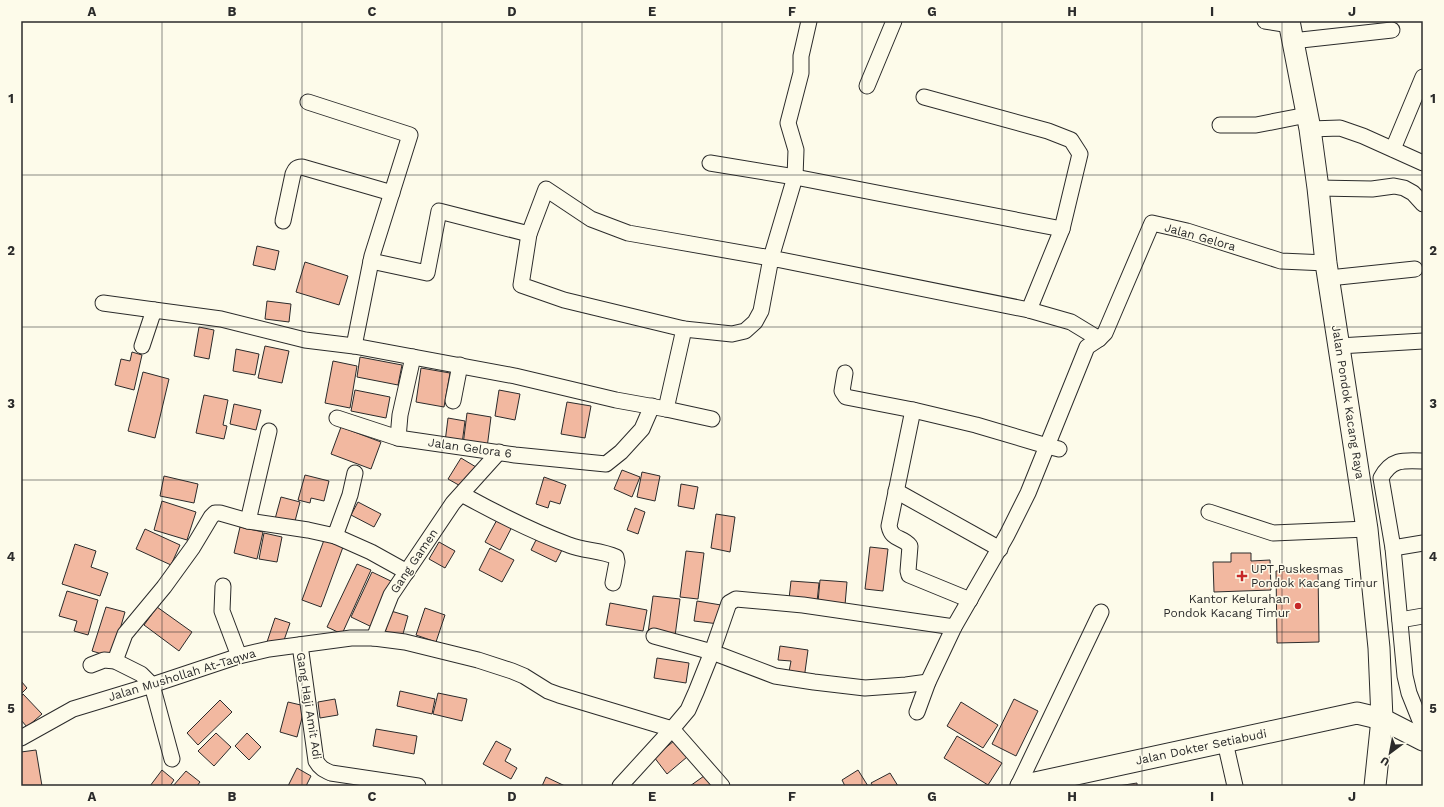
<svg xmlns="http://www.w3.org/2000/svg" width="1444" height="807" font-family="'Work Sans',sans-serif">
  <style>
    .building { fill: #f2b8a0; stroke: #2b2b2b }
    .lines { fill: none; stroke-linecap: round; stroke-linejoin: round }
    .street-casing { stroke: #2b2b2b; stroke-width: 17 }
    .secondary-casing { stroke: #2b2b2b; stroke-width: 23 }
    .street { stroke: #fdfbea; stroke-width: 15 }
    .secondary { stroke: #fdfbea; stroke-width: 21 }
    .grid { fill: none; stroke: #2b2b2b; stroke-width: 1; stroke-opacity: 0.55 }
    .poi-dot { fill: #c62828; stroke: #fdfbea; stroke-width: 1.5 }
    .labels { text-anchor: middle; stroke-width: 3; stroke-linejoin: round; paint-order: stroke }
    .street-label { font-size: 12px; fill: #2b2b2b; stroke: #fdfbea }
    .poi-label { font-size: 12px; fill: #2b2b2b; stroke: #fdfbea; text-anchor: start }
    .neatline { fill: none; stroke: #2b2b2b; stroke-width: 1.5 }
    .grid-label { font-size: 13px; text-anchor: middle; font-weight: bold; fill: #2b2b2b }
  </style>
  <rect width="100%" height="100%" fill="#fdfbea"/>
  <g class="building">
    <polygon points="257,246 279,251 275,270 253,265"/>
    <polygon points="305,262 348,276 339,305 296,292"/>
    <polygon points="267,301 291,304 289,322 265,319"/>
    <polygon points="199,327 214,330 209,359 194,356"/>
    <polygon points="265,346 289,351 282,383 258,378"/>
    <polygon points="236,349 259,354 255,375 233,371"/>
    <polygon points="132,352 142,355 134,390 115,385 121,359 130,361"/>
    <polygon points="360,357 402,365 398,385 357,377"/>
    <polygon points="333,361 357,366 350,408 325,403"/>
    <polygon points="421,368 450,373 444,407 416,402"/>
    <polygon points="143,372 169,379 155,438 128,431"/>
    <polygon points="355,390 390,397 386,418 351,411"/>
    <polygon points="499,390 520,394 515,420 495,416"/>
    <polygon points="204,395 228,400 223,425 227,426 224,439 196,433"/>
    <polygon points="567,402 591,406 585,438 561,434"/>
    <polygon points="234,404 261,410 256,430 230,424"/>
    <polygon points="467,413 491,417 487,448 463,445"/>
    <polygon points="448,418 465,421 462,444 445,442"/>
    <polygon points="341,427 381,442 371,469 331,454"/>
    <polygon points="461,458 476,467 464,488 448,479"/>
    <polygon points="622,470 640,477 632,497 614,489"/>
    <polygon points="642,472 660,476 655,501 637,497"/>
    <polygon points="305,475 329,481 324,501 311,498 310,503 298,500"/>
    <polygon points="164,476 198,484 194,503 160,496"/>
    <polygon points="544,477 566,485 560,504 550,501 548,508 536,504"/>
    <polygon points="681,484 698,487 694,509 678,506"/>
    <polygon points="281,497 300,502 294,525 275,519"/>
    <polygon points="162,501 196,512 187,540 154,530"/>
    <polygon points="358,502 381,514 374,527 351,515"/>
    <polygon points="635,508 645,512 638,534 627,530"/>
    <polygon points="716,514 735,517 730,552 711,548"/>
    <polygon points="499,516 514,523 500,550 485,542"/>
    <polygon points="240,527 263,532 257,559 234,553"/>
    <polygon points="145,529 180,545 171,565 136,549"/>
    <polygon points="264,533 282,537 277,562 259,559"/>
    <polygon points="537,538 562,550 556,562 531,550"/>
    <polygon points="324,540 343,547 321,607 302,600"/>
    <polygon points="439,542 455,551 445,568 429,559"/>
    <polygon points="75,544 96,551 91,567 108,573 100,596 62,584"/>
    <polygon points="870,547 888,549 883,591 865,589"/>
    <polygon points="490,548 514,560 502,582 479,570"/>
    <polygon points="686,551 704,553 698,599 680,597"/>
    <polygon points="1231,553 1251,553 1251,561 1270,560 1271,590 1214,592 1213,562 1231,562"/>
    <polygon points="357,564 371,570 342,634 327,627"/>
    <polygon points="1318,570 1319,642 1277,643 1276,571"/>
    <polygon points="372,572 395,583 374,628 351,617"/>
    <polygon points="820,580 847,582 845,605 818,602"/>
    <polygon points="791,581 819,583 817,602 789,599"/>
    <polygon points="67,591 98,600 88,635 74,631 77,621 59,616"/>
    <polygon points="653,596 680,599 675,636 648,633"/>
    <polygon points="697,601 721,605 719,624 694,621"/>
    <polygon points="610,603 647,610 643,631 606,625"/>
    <polygon points="106,607 125,612 112,657 92,651"/>
    <polygon points="157,607 192,632 179,651 144,625"/>
    <polygon points="425,608 445,615 436,642 416,635"/>
    <polygon points="391,611 408,616 401,641 384,636"/>
    <polygon points="275,618 290,623 282,646 267,642"/>
    <polygon points="780,646 808,650 804,679 788,677 791,661 778,660"/>
    <polygon points="657,658 689,663 686,683 654,678"/>
    <polygon points="21,681 27,688 21,694"/>
    <polygon points="400,691 435,699 432,714 397,706"/>
    <polygon points="438,693 467,699 462,721 433,714"/>
    <polygon points="23,694 42,714 27,727 21,720 21,697"/>
    <polygon points="335,699 338,715 320,718 318,702"/>
    <polygon points="1014,699 1038,711 1016,756 992,744"/>
    <polygon points="220,700 232,712 198,745 187,733"/>
    <polygon points="288,702 305,706 297,737 280,732"/>
    <polygon points="961,702 998,725 983,748 947,726"/>
    <polygon points="376,729 417,736 414,754 373,746"/>
    <polygon points="216,733 231,747 214,766 198,751"/>
    <polygon points="247,733 261,747 249,760 235,746"/>
    <polygon points="957,736 1002,763 988,785 944,758"/>
    <polygon points="496,741 511,749 505,761 517,768 511,779 483,764"/>
    <polygon points="674,741 687,757 667,774 654,757"/>
    <polygon points="36,750 42,786 21,786 21,752"/>
    <polygon points="297,768 311,776 306,786 288,786"/>
    <polygon points="162,770 174,780 170,786 150,786"/>
    <polygon points="858,770 868,786 845,786 842,780"/>
    <polygon points="186,771 200,782 197,786 173,786"/>
    <polygon points="890,773 898,786 873,786 871,783"/>
    <polygon points="704,776 712,786 690,786"/>
    <polygon points="546,777 565,786 542,786"/>
    <polygon points="1137,783 1137,786 1118,786"/>
  </g>
  <g class="lines">
    <g class="street-casing">
      <g id="street">
        <polyline points="809,21 801,56 801,73 788,123 796,150 795,177 771,258 761,311 755,322 745,331 732,334 684,329 564,300 521,285 529,234 546,189 591,219 628,233 771,258 1029,310 1071,322 1099,339"/>
        <polyline points="1265,21 1290,25"/>
        <polyline points="1292,41 1392,30"/>
        <polyline points="867,86 894,21"/>
        <polyline points="924,97 1048,131 1071,140 1080,154 1062,229 1029,310"/>
        <polyline points="308,102 410,135 372,256 354,346"/>
        <polyline points="1220,125 1256,125 1307,115"/>
        <polyline points="1310,129 1340,128 1363,136 1423,163"/>
        <polyline points="1393,149 1423,77"/>
        <polyline points="710,163 795,177 1062,229"/>
        <polyline points="1318,188 1372,189 1394,186 1404,188 1413,193 1423,204"/>
        <path d="M283 221 293 174C295 170 296 167 302 167L392 193"/>
        <polyline points="371,261 427,273 439,211 529,234"/>
        <polyline points="1329,278 1415,269"/>
        <polyline points="103,303 154,310"/>
        <polyline points="142,346 154,310 221,319 305,340 354,346 515,376 616,400 666,409 712,419"/>
        <polyline points="1339,346 1423,341"/>
        <polyline points="845,373 842,391 846,397 913,410 976,425 1047,446 1028,493 1007,535 954,627 928,682 917,712"/>
        <polyline points="453,401 460,365"/>
        <polyline points="666,409 684,329"/>
        <path d="M913 410 889 526C892 541 902 536 910 546L908 571 909 575 970 600"/>
        <polyline points="337,418 398,438 515,455 606,464 621,452 642,429 652,406"/>
        <polyline points="398,438 400,415 413,357"/>
        <polyline points="1059,449 1047,446 1087,347 1099,339 1105,333 1152,223 1187,231 1281,261 1326,263"/>
        <path d="M1423 461C1403 460 1391 459 1381 478L1393 548 1405 676 1409 693 1423 728"/>
        <path d="M465 490 464 495 467 497C500 515 534 532 569 545 584 551 601 550 616 557L617 562 613 583"/>
        <polyline points="896,491 1000,549"/>
        <polyline points="1209,512 1273,533 1367,529"/>
        <polyline points="248,521 269,431"/>
        <polyline points="335,536 371,552 407,572"/>
        <polyline points="1393,548 1423,543"/>
        <polyline points="223,586 222,611 239,656"/>
        <polyline points="1400,620 1423,616"/>
        <polyline points="654,636 712,652 775,676 814,682 865,688 906,685 928,682"/>
        <polyline points="374,638 391,595 453,503 499,452"/>
        <path d="M300 645 316 761C320 768 324 770 331 773L418 786"/>
        <polyline points="115,661 125,634 164,587 193,547 211,517 215,513 220,513 248,521 308,530 335,536 350,495 355,473"/>
        <polyline points="91,665 104,660 115,661 141,674 152,685 172,759"/>
        <polyline points="672,729 722,786"/>
        <polyline points="21,738 73,709 152,685 239,656 269,649 351,638 374,638 405,642 478,660 512,671 524,676 548,691 559,695 672,729"/>
        <polyline points="1225,742 1235,786"/>
        <polyline points="620,786 672,729 688,710 696,692 712,652 729,603 736,599 803,605 954,627"/>
        <polyline points="1018,786 1101,612"/>
      </g>
    </g>
    <g class="secondary-casing">
      <g id="secondary">
        <polyline points="1289,21 1310,129 1318,188 1326,263 1367,529 1379,648 1382,719 1375,786"/>
        <polyline points="1021,786 1357,713 1382,719 1423,740"/>
      </g>
    </g>
    <use href="#street" class="street"/>
    <use href="#secondary" class="secondary"/>
  </g>
  <path class="grid" d="M162 21V786M302 21V786M442 21V786M582 21V786M722 21V786M862 21V786M1002 21V786M1142 21V786M1282 21V786M21 175H1423M21 327H1423M21 480H1423M21 632H1423"/>
  <g class="poi-dot">
    <path d="M1240 570h4v4h4v4h-4v4h-4v-4h-4v-4h4z"/>
    <circle cx="1298" cy="606" r="4"/>
  </g>
  <g class="labels">
    <g class="street-label">
      <text transform="translate(1200 237) rotate(16)" y="4">Jalan Gelora</text>
      <text transform="translate(1348 402) rotate(81)" y="4">Jalan Pondok Kacang Raya</text>
      <text transform="translate(470 448) rotate(8)" y="4">Jalan Gelora 6</text>
      <text transform="translate(414 561) rotate(-56)" y="4">Gang Gamen</text>
      <text transform="translate(182 675) rotate(-17)" y="4">Jalan Mushollah At-Taqwa</text>
      <text transform="translate(309 706) rotate(81)" y="4">Gang Haji Amit Adi</text>
      <text transform="translate(1201 747) rotate(-12)" y="4">Jalan Dokter Setiabudi</text>
    </g>
    <g class="poi-label">
      <text x="1251" y="573">UPT Puskesmas<tspan x="1251" dy="14">Pondok Kacang Timur</tspan></text>
      <text x="1290" y="603" text-anchor="end">Kantor Kelurahan<tspan x="1290" dy="14">Pondok Kacang Timur</tspan></text>
    </g>
  </g>
  <rect width="1444" height="807" fill="none" stroke="#fdfbea" stroke-width="44"/>
  <g transform="translate(1390 753) rotate(212)" stroke="#fdfbea" stroke-width="3" paint-order="stroke">
  <path d="M0-3L7 15L0 10L-7 15Z" fill="#2b2b2b"/>
  <text y="-6" font-size="11" font-weight="bold" text-anchor="middle" fill="#2b2b2b">U</text>
  </g>
  <rect x="22" y="22" width="1400" height="763" class="neatline"/>
  <g class="grid-label">
    <text x="92" y="16">A</text>
    <text x="232" y="16">B</text>
    <text x="372" y="16">C</text>
    <text x="512" y="16">D</text>
    <text x="652" y="16">E</text>
    <text x="792" y="16">F</text>
    <text x="932" y="16">G</text>
    <text x="1072" y="16">H</text>
    <text x="1212" y="16">I</text>
    <text x="1352" y="16">J</text>
    <text x="11" y="103">1</text>
    <text x="1433" y="103">1</text>
    <text x="11" y="255">2</text>
    <text x="1433" y="255">2</text>
    <text x="11" y="408">3</text>
    <text x="1433" y="408">3</text>
    <text x="11" y="561">4</text>
    <text x="1433" y="561">4</text>
    <text x="11" y="713">5</text>
    <text x="1433" y="713">5</text>
    <text x="92" y="801">A</text>
    <text x="232" y="801">B</text>
    <text x="372" y="801">C</text>
    <text x="512" y="801">D</text>
    <text x="652" y="801">E</text>
    <text x="792" y="801">F</text>
    <text x="932" y="801">G</text>
    <text x="1072" y="801">H</text>
    <text x="1212" y="801">I</text>
    <text x="1352" y="801">J</text>
  </g>
</svg>
